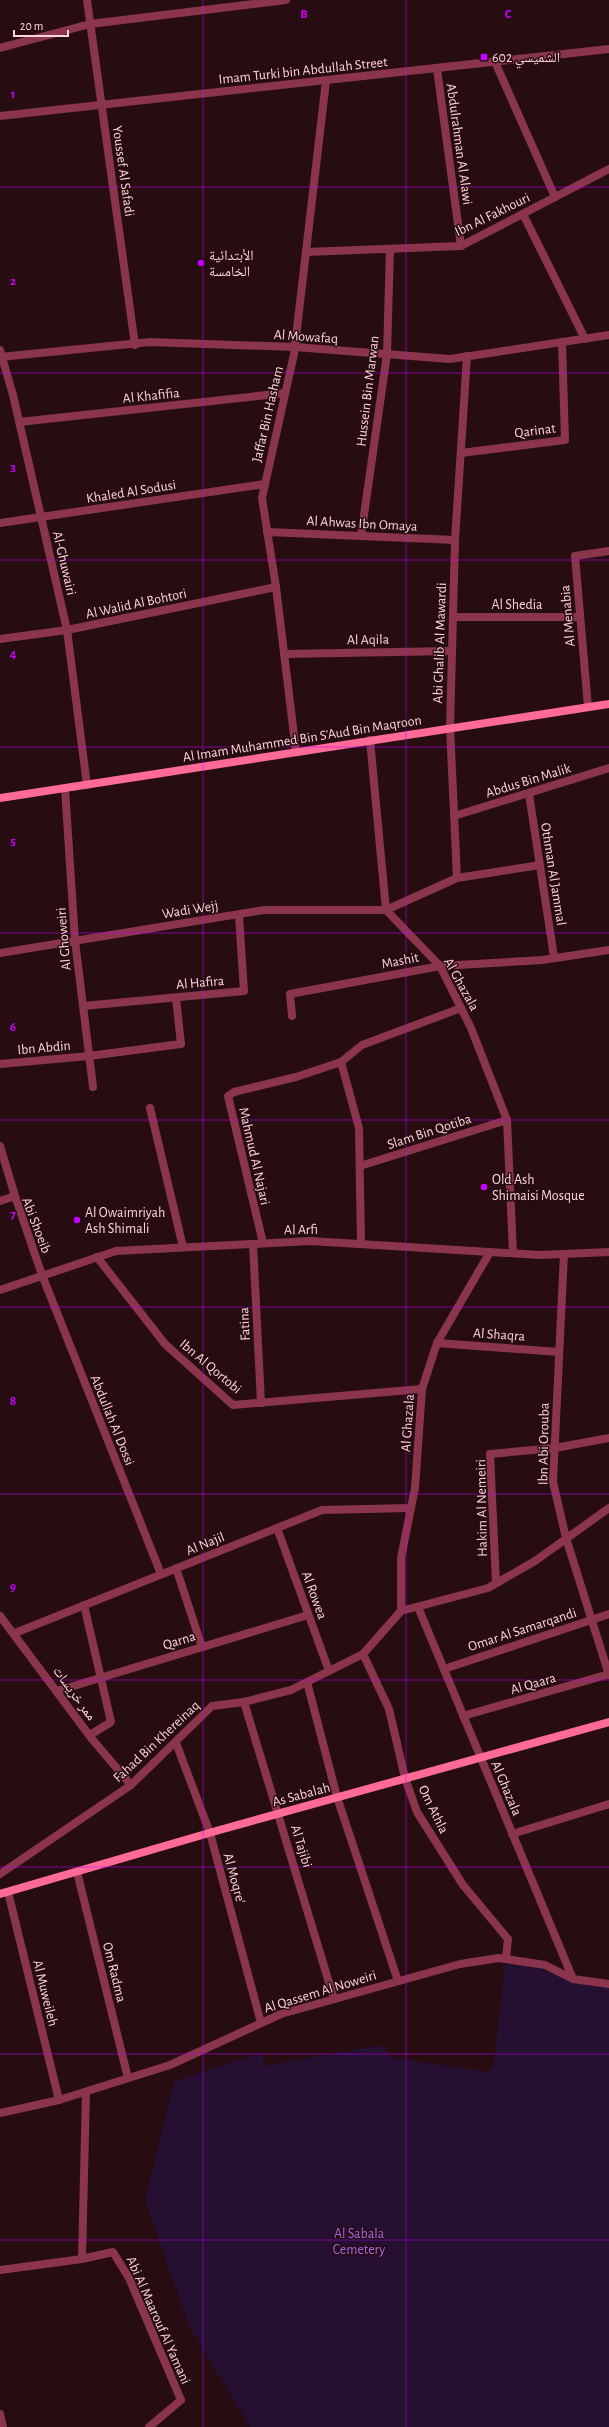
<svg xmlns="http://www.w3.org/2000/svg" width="609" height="2427" font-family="'Alegreya Sans','Noto Naskh Arabic',sans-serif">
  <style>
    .green { fill: #251031 }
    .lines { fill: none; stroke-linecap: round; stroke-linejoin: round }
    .street { stroke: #8a354d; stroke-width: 8 }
    .secondary { stroke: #ff6a96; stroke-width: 8 }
    .grid { fill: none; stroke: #c600fe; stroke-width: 1; stroke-opacity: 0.55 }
    .poi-dot { fill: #c600fe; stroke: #270d11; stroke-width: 1.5 }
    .labels { text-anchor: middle; stroke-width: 3; stroke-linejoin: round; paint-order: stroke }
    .poi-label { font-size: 14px; fill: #ffd3dc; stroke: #270d11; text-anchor: start }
    .street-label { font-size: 14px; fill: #ffd3dc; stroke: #270d11 }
    .park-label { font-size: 14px; fill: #a067eb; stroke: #270d11 }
    .grid-label { font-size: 13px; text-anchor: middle; font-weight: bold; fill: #c600fe; stroke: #270d11; stroke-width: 3; stroke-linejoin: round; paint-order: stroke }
  </style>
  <rect width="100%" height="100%" fill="#270d11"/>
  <polygon class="green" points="506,1959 573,1979 609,1984 609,2427 250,2427 189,2326 145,2200 174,2081 263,2052 263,2066 383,2045 391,2057 485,2072 493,2068"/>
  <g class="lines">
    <g class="street">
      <polyline points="87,0 135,345"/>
      <polyline points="0,48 90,24 286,0"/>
      <polyline points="495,62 555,197"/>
      <polyline points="437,69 461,246"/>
      <polyline points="0,116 609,49"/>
      <polyline points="523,214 585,339"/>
      <polyline points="306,252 461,246 609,169"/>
      <polyline points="0,350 13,395 67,630 87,785"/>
      <polyline points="0,357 150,342 295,347 450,359 609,335"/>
      <polyline points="19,422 285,393"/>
      <polyline points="461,453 565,440 562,342"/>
      <polyline points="0,523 265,484"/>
      <polyline points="267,532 455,540"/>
      <polyline points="361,536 387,354 390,249"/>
      <polyline points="453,617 580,617"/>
      <polyline points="0,639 67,630 276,587"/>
      <polyline points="284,654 452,651"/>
      <polyline points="588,707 575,556 609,551"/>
      <polyline points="370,740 386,910 440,966 471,1028 507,1120 513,1253"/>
      <polyline points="296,752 276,587 262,498 294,354 326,81"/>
      <polyline points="65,788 75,941 93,1087"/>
      <polyline points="529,794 554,957"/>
      <polyline points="454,816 609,768"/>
      <polyline points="457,878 540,865"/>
      <polyline points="0,953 264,910 386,910 457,878 450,727 455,540 467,356"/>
      <polyline points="83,1006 244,991 239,915"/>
      <polyline points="292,1016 290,994 440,966 542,960 609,950"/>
      <polyline points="341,1062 359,1128 361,1244"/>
      <polyline points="0,1064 89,1056 181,1044 176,998"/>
      <polyline points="150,1108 183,1247"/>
      <polyline points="0,1146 15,1196"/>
      <polyline points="360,1166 507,1120"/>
      <polyline points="0,1201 15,1196 42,1275 161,1574"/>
      <polyline points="263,1243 228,1096 234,1092 296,1077 341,1062 362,1045 461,1008"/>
      <polyline points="253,1244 261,1403"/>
      <polyline points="564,1254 553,1482 566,1538 609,1675"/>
      <polyline points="97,1257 165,1344 233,1405 422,1389"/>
      <polyline points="0,1290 116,1251 310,1241 540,1255 609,1252"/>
      <polyline points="437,1343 559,1352"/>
      <polyline points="277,1528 329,1671"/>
      <polyline points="176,1568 202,1647"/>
      <polyline points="496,1583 490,1454 555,1448 609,1438"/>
      <polyline points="84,1605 111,1722 90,1735"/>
      <polyline points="418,1607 573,1979"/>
      <polyline points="401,1611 401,1558 415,1488 422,1389 437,1343 490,1252"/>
      <polyline points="0,1616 92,1739 131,1785"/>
      <polyline points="15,1633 322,1510 411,1508"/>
      <polyline points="363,1654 389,1709 405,1778 417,1812 463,1885 508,1939 506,1959"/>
      <polyline points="444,1669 609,1614"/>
      <polyline points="307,1682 337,1797 398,1981"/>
      <polyline points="57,1691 308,1615"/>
      <polyline points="244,1702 334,1999"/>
      <polyline points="463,1716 609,1674"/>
      <polyline points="176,1743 210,1833 261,2023"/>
      <polyline points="512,1834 609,1804"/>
      <polyline points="77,1872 128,2078"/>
      <polyline points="0,1874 131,1785 212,1706 244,1702 291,1690 363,1654 401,1611 488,1588 535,1561 609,1508"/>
      <polyline points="8,1892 59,2100"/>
      <polyline points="0,2113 59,2100 170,2065 281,2014 460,1964 499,1958 545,1965 573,1979 609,1984"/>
      <polyline points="82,2259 86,2092"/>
      <polyline points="0,2270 82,2259 113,2252 129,2278 181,2400 149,2427"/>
      <polyline points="0,2414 3,2427"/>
    </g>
    <g class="secondary">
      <polyline points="0,798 609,704"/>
      <polyline points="0,1894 216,1831 609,1722"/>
    </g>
  </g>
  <path class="grid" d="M203 0V2427M406 0V2427M0 187H609M0 373H609M0 560H609M0 747H609M0 933H609M0 1120H609M0 1307H609M0 1494H609M0 1680H609M0 1867H609M0 2054H609M0 2240H609"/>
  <g class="poi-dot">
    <rect x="480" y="53" width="8" height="8" rx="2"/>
    <circle cx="201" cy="263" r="4"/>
    <circle cx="484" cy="1187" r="4"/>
    <circle cx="77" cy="1220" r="4"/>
  </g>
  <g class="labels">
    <g class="poi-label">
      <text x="492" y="62">الشميسي 602</text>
      <text x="209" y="260">الأبتدائية<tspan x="209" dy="16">الخامسة</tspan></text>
      <text x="492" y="1184">Old Ash<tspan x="492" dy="16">Shimaisi Mosque</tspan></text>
      <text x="85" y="1217">Al Owaimriyah<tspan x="85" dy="16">Ash Shimali</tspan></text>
    </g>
    <g class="street-label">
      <text transform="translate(303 70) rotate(-6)" y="5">Imam Turki bin Abdullah Street</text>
      <text transform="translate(460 144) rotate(82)" y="5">Abdulrahman Al Alawi</text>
      <text transform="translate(124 171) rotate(82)" y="5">Youssef Al Safadi</text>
      <text transform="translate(492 214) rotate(-26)" y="5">Ibn Al Fakhouri</text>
      <text transform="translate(306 336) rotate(4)" y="5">Al Mowafaq</text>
      <text transform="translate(367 391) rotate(-83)" y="5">Hussein Bin Marwan</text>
      <text transform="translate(151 395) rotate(-6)" y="5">Al Khafifia</text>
      <text transform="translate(267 414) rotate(-77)" y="5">Jaffar Bin Hasham</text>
      <text transform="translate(535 430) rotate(-7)" y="5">Qarinat</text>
      <text transform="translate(131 491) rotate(-9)" y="5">Khaled Al Sodusi</text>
      <text transform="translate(362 523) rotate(3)" y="5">Al Ahwas Ibn Omaya</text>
      <text transform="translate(65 563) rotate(77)" y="5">Al-Ghuwairi</text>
      <text transform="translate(136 603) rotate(-12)" y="5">Al Walid Al Bohtori</text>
      <text x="517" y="609">Al Shedia</text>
      <text transform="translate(567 616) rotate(-95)" y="5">Al Menabia</text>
      <text transform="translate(368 639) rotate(-1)" y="5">Al Aqila</text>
      <text transform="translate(439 643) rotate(-88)" y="5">Abi Ghalib Al Mawardi</text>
      <text transform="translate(302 738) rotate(-9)" y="5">Al Imam Muhammed Bin S'Aud Bin Maqroon</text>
      <text transform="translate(528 780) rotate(-17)" y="5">Abdus Bin Malik</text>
      <text transform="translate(554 874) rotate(81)" y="5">Othman Al Jammal</text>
      <text transform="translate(190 909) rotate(-9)" y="5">Wadi Wejj</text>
      <text transform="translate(63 939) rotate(-95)" y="5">Al Ghoweiri</text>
      <text transform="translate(400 960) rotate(-11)" y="5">Mashit</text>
      <text transform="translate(200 982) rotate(-5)" y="5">Al Hafira</text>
      <text transform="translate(462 984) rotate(61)" y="5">Al Ghazala</text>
      <text transform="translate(44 1047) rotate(-5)" y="5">Ibn Abdin</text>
      <text transform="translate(429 1131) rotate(-18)" y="5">Slam Bin Qotiba</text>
      <text transform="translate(255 1156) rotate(77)" y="5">Mahmud Al Najari</text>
      <text transform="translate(37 1225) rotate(69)" y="5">Abi Shoeib</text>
      <text transform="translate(301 1229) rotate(-1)" y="5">Al Arfi</text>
      <text transform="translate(244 1324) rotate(-93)" y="5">Fatina</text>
      <text transform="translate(499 1334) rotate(4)" y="5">Al Shaqra</text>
      <text transform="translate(211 1366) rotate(40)" y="5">Ibn Al Qortobi</text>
      <text transform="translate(113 1420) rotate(68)" y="5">Abdullah Al Dossi</text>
      <text transform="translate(407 1423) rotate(-86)" y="5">Al Ghazala</text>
      <text transform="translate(543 1444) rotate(-89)" y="5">Ibn Abi Orouba</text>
      <text transform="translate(481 1508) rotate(-91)" y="5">Hakim Al Nemeiri</text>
      <text transform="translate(205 1543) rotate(-22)" y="5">Al Najil</text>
      <text transform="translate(315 1595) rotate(70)" y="5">Al Rowea</text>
      <text transform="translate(522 1629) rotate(-18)" y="5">Omar Al Samarqandi</text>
      <text transform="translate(179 1640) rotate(-17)" y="5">Qarna</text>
      <text transform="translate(533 1683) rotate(-16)" y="5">Al Qaara</text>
      <text transform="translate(75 1693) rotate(54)" y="5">ممر خريسات</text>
      <text transform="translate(156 1741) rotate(-43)" y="5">Fahad Bin Khereinaq</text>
      <text transform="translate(507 1788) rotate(67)" y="5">Al Ghazala</text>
      <text transform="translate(301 1794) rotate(-15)" y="5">As Sabalah</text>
      <text transform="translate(434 1809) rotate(64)" y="5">Om Athla</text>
      <text transform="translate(302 1846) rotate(73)" y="5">Al Tajibi</text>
      <text transform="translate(235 1878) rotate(75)" y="5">Al Moqre'</text>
      <text transform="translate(115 1972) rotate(76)" y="5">Om Radma</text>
      <text transform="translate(320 1991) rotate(-17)" y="5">Al Qassem Al Noweiri</text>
      <text transform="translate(46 1993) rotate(76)" y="5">Al Muweileh</text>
      <text transform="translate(159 2320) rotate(66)" y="5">Abi Al Maarouf Al Yamani</text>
    </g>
    <g class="park-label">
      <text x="359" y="2238">Al Sabala<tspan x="359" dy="16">Cemetery</tspan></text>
    </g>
  </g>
  <g class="grid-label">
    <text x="304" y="18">B</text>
    <text x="508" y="18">C</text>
    <text x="13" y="98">1</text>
    <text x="13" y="285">2</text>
    <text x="13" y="471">3</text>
    <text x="13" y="658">4</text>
    <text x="13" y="845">5</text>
    <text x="13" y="1031">6</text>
    <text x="13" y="1218">7</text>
    <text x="13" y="1405">8</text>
    <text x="13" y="1591">9</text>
  </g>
  <path d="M14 30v6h54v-6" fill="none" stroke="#ffd3dc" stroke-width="2"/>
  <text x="20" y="30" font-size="12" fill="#ffd3dc" stroke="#270d11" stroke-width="3" paint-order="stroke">20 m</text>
</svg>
